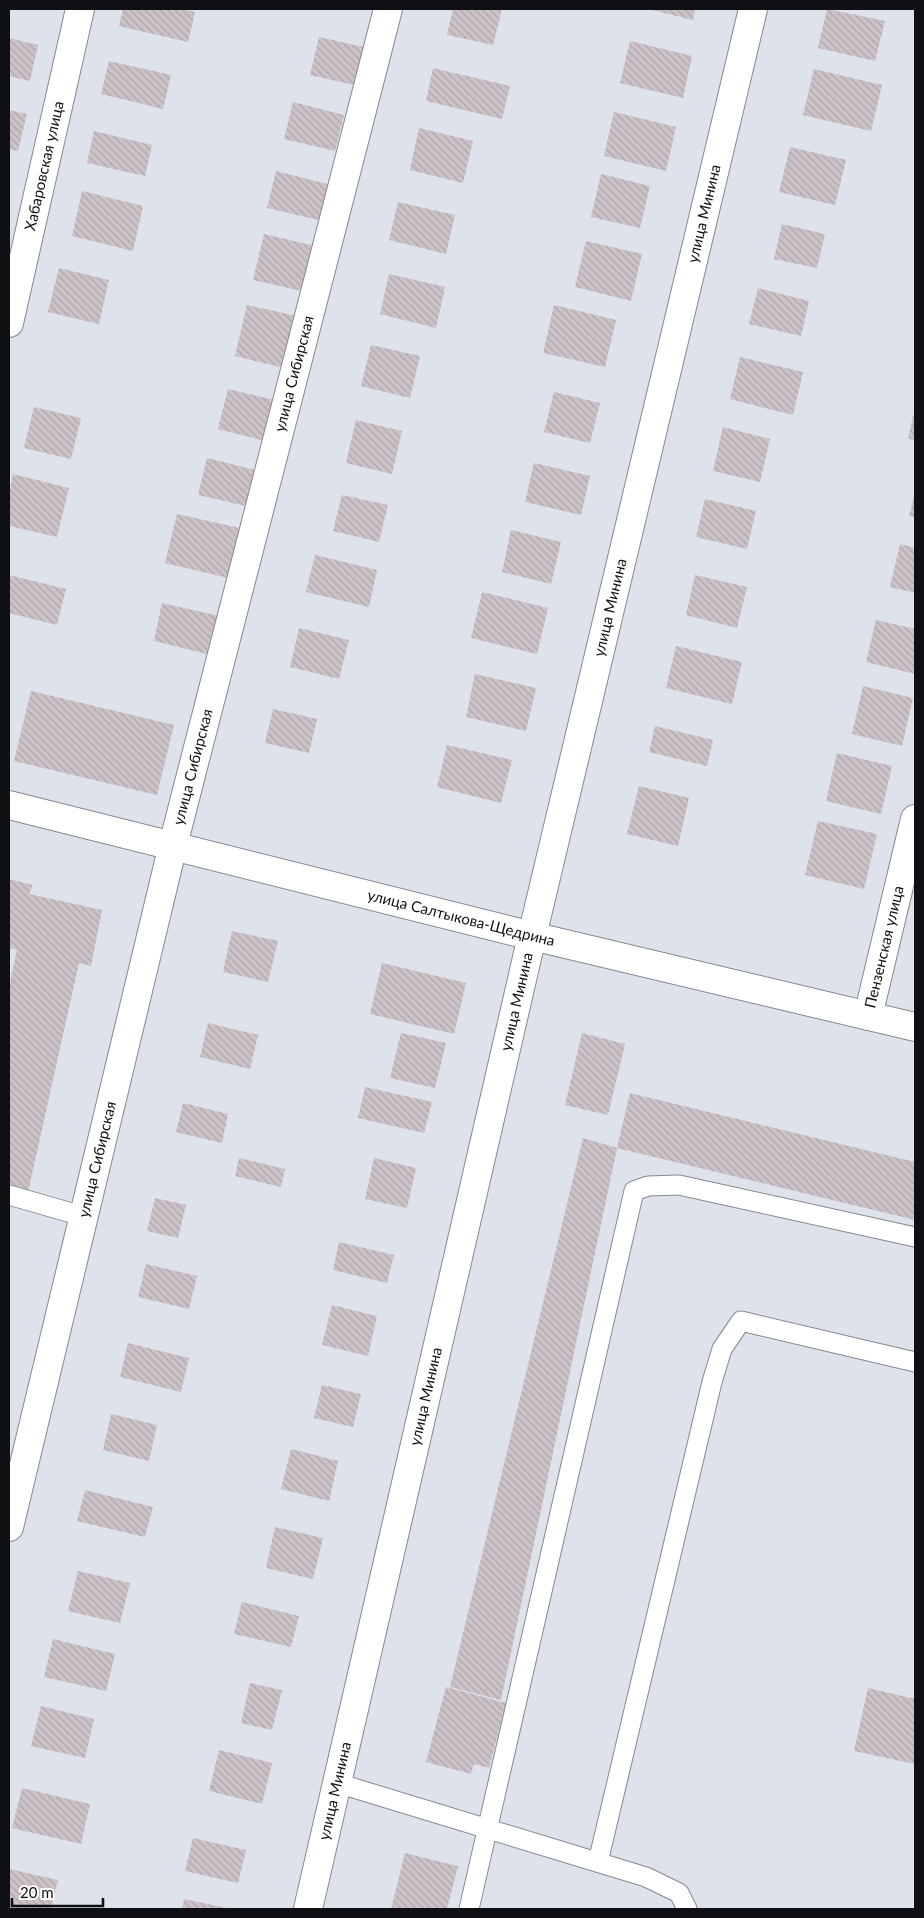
<svg xmlns="http://www.w3.org/2000/svg" width="924" height="1918" font-family="Lato,sans-serif">
  <style>
    .building { fill: url(#building-back-hatch) }
    .lines { fill: none; stroke-linecap: round; stroke-linejoin: round }
    .service-casing { stroke: #848991; stroke-width: 21 }
    .minor-casing { stroke: #848991; stroke-width: 30 }
    .tertiary-casing { stroke: #848991; stroke-width: 30 }
    .service { stroke: #fff; stroke-width: 19 }
    .minor { stroke: #fff; stroke-width: 28 }
    .tertiary { stroke: #fff; stroke-width: 28 }
    .labels { text-anchor: middle; stroke-width: 4; stroke-linejoin: round; paint-order: stroke }
    .street-label { font-size: 15px; fill: #0e1013; stroke: #fff }
  </style>
  <defs>
    <pattern id="building-back-hatch" width="6" height="6" patternUnits="userSpaceOnUse" patternTransform="scale(1.25)"><rect width="6" height="6" fill="#ccc2c8"/><path d="M-1 5l2 2M0 0l6 6M5-1l2 2" fill="none" stroke="#aea6ab"/></pattern>
  </defs>
  <rect width="100%" height="100%" fill="#dde2eb"/>
  <g class="building">
    <polygon points="123,9 182,9 195,12 188,42 119,26"/>
    <polygon points="453,9 502,9 493,45 447,35"/>
    <polygon points="648,9 695,9 693,20"/>
    <polygon points="827,9 885,21 875,61 818,48"/>
    <polygon points="319,37 368,48 359,86 310,75"/>
    <polygon points="9,38 38,45 30,81 9,76"/>
    <polygon points="630,41 692,56 683,98 620,83"/>
    <polygon points="109,61 171,75 163,109 101,94"/>
    <polygon points="433,68 510,86 502,119 426,101"/>
    <polygon points="814,69 882,85 871,131 803,115"/>
    <polygon points="293,102 344,115 335,151 284,139"/>
    <polygon points="9,110 27,114 18,151 9,149"/>
    <polygon points="614,112 676,127 666,171 604,156"/>
    <polygon points="419,128 473,141 463,183 410,170"/>
    <polygon points="94,131 152,145 145,176 87,163"/>
    <polygon points="790,147 846,160 835,205 779,192"/>
    <polygon points="276,171 335,186 327,222 267,208"/>
    <polygon points="601,174 650,186 640,228 591,217"/>
    <polygon points="82,191 143,206 133,251 72,236"/>
    <polygon points="398,202 455,215 446,254 389,240"/>
    <polygon points="782,224 825,234 817,268 774,259"/>
    <polygon points="264,234 320,247 310,293 253,280"/>
    <polygon points="586,241 642,254 631,301 575,287"/>
    <polygon points="59,268 109,280 99,324 48,312"/>
    <polygon points="389,274 445,287 436,328 380,314"/>
    <polygon points="758,288 809,301 801,336 749,324"/>
    <polygon points="247,305 296,316 284,368 235,356"/>
    <polygon points="554,305 616,320 605,367 543,353"/>
    <polygon points="371,345 420,356 410,398 361,386"/>
    <polygon points="740,357 803,372 793,415 730,399"/>
    <polygon points="228,389 279,401 269,442 218,429"/>
    <polygon points="554,392 600,403 590,443 544,432"/>
    <polygon points="34,407 81,418 71,459 24,448"/>
    <polygon points="914,412 915,412 915,440 908,439"/>
    <polygon points="356,420 402,431 392,474 346,463"/>
    <polygon points="723,427 770,439 760,482 713,471"/>
    <polygon points="207,458 259,471 250,507 198,495"/>
    <polygon points="534,463 590,476 581,515 525,502"/>
    <polygon points="13,474 69,488 57,537 9,526 9,494"/>
    <polygon points="915,492 915,517 909,516"/>
    <polygon points="342,495 388,505 379,542 333,531"/>
    <polygon points="705,499 756,511 747,549 696,537"/>
    <polygon points="177,514 244,529 232,579 165,563"/>
    <polygon points="511,530 561,542 551,584 502,572"/>
    <polygon points="900,544 915,548 915,593 890,587"/>
    <polygon points="315,555 377,570 369,607 306,592"/>
    <polygon points="9,575 66,589 57,625 9,613"/>
    <polygon points="695,575 747,587 737,628 686,615"/>
    <polygon points="482,592 548,608 537,654 471,638"/>
    <polygon points="162,603 228,618 219,657 154,641"/>
    <polygon points="876,620 915,629 915,674 866,662"/>
    <polygon points="299,628 349,640 339,679 290,667"/>
    <polygon points="676,646 742,662 732,704 666,688"/>
    <polygon points="475,674 536,688 526,731 466,717"/>
    <polygon points="863,686 913,698 902,746 852,734"/>
    <polygon points="31,691 174,725 157,795 14,761"/>
    <polygon points="273,709 317,719 309,753 265,743"/>
    <polygon points="655,726 713,740 707,766 649,752"/>
    <polygon points="447,745 512,760 501,803 437,787"/>
    <polygon points="837,753 892,766 881,814 826,801"/>
    <polygon points="639,786 689,798 678,846 627,834"/>
    <polygon points="818,821 877,834 864,889 805,875"/>
    <polygon points="9,879 33,885 29,894 102,910 91,966 79,963 27,1197 9,1192 9,987 17,950 9,948"/>
    <polygon points="232,931 278,941 268,982 223,972"/>
    <polygon points="382,963 466,983 454,1034 370,1014"/>
    <polygon points="208,1023 258,1035 250,1069 200,1057"/>
    <polygon points="401,1033 446,1043 435,1088 390,1078"/>
    <polygon points="582,1033 625,1044 608,1115 565,1105"/>
    <polygon points="365,1087 432,1102 424,1133 358,1118"/>
    <polygon points="630,1093 915,1162 915,1220 617,1148"/>
    <polygon points="183,1103 228,1114 222,1143 176,1132"/>
    <polygon points="583,1138 617,1148 501,1700 450,1687"/>
    <polygon points="239,1158 285,1169 281,1187 235,1176"/>
    <polygon points="374,1158 416,1168 407,1208 365,1199"/>
    <polygon points="155,1198 186,1205 178,1238 147,1231"/>
    <polygon points="339,1242 394,1255 387,1283 333,1270"/>
    <polygon points="146,1264 197,1276 189,1309 138,1297"/>
    <polygon points="332,1305 377,1316 368,1356 322,1345"/>
    <polygon points="128,1343 189,1358 181,1392 120,1377"/>
    <polygon points="322,1385 361,1394 353,1427 314,1418"/>
    <polygon points="111,1414 157,1425 149,1461 103,1450"/>
    <polygon points="291,1449 338,1461 329,1501 281,1489"/>
    <polygon points="85,1490 153,1507 145,1537 77,1521"/>
    <polygon points="275,1527 323,1538 313,1579 266,1568"/>
    <polygon points="78,1571 130,1583 120,1623 68,1611"/>
    <polygon points="242,1602 299,1616 291,1647 234,1634"/>
    <polygon points="53,1639 115,1654 106,1691 44,1677"/>
    <polygon points="250,1683 282,1690 272,1730 241,1723"/>
    <polygon points="446,1687 506,1703 489,1768 474,1764 471,1774 426,1762"/>
    <polygon points="868,1688 915,1699 915,1764 854,1751"/>
    <polygon points="41,1706 94,1719 85,1758 31,1746"/>
    <polygon points="219,1750 272,1763 262,1804 209,1791"/>
    <polygon points="22,1788 90,1804 81,1844 12,1828"/>
    <polygon points="193,1838 246,1850 238,1883 185,1871"/>
    <polygon points="405,1853 458,1866 447,1909 391,1909"/>
    <polygon points="9,1869 58,1880 51,1909 9,1908"/>
    <polygon points="184,1899 227,1908 226,1909 182,1909"/>
  </g>
  <g class="lines">
    <g class="service-casing">
      <g id="service">
        <polyline points="9,1195 82,1216"/>
        <polyline points="337,1783 646,1877 679,1893 687,1909"/>
        <polyline points="598,1862 712,1382 722,1349 741,1321 915,1362"/>
        <polyline points="469,1909 634,1191 648,1186 679,1185 915,1237"/>
      </g>
    </g>
    <g class="minor-casing">
      <g id="minor">
        <path id="s1" d="M9 323 80 9"/>
        <path id="s2" d="M868 1016 915 819"/>
        <path id="s3" d="M9 1527 173 845 388 9"/>
        <path id="s4" d="M308 1909 532 936 753 9"/>
      </g>
    </g>
    <g class="tertiary-casing">
      <g id="tertiary">
        <path id="s5" d="M9 805 532 936 915 1027"/>
      </g>
    </g>
    <use href="#service" class="service"/>
    <use href="#minor" class="minor"/>
    <use href="#tertiary" class="tertiary"/>
  </g>
  <g class="labels">
    <g class="street-label">
      <text dy="5" stroke="none"><textPath href="#s1" startOffset="161">Хабаровская улица</textPath></text>
      <text dy="5" stroke="none"><textPath href="#s4" startOffset="1741">улица Минина</textPath></text>
      <text dy="5" stroke="none"><textPath href="#s3" startOffset="1188">улица Сибирская</textPath></text>
      <text dy="5" stroke="none"><textPath href="#s4" startOffset="1336">улица Минина</textPath></text>
      <text dy="5" stroke="none"><textPath href="#s3" startOffset="782">улица Сибирская</textPath></text>
      <text dy="5" stroke="none"><textPath href="#s5" startOffset="466">улица Салтыкова-Щедрина</textPath></text>
      <text dy="5" stroke="none"><textPath href="#s2" startOffset="71">Пензенская улица</textPath></text>
      <text dy="5" stroke="none"><textPath href="#s4" startOffset="931">улица Минина</textPath></text>
      <text dy="5" stroke="none"><textPath href="#s3" startOffset="378">улица Сибирская</textPath></text>
      <text dy="5" stroke="none"><textPath href="#s4" startOffset="526">улица Минина</textPath></text>
      <text dy="5" stroke="none"><textPath href="#s4" startOffset="121">улица Минина</textPath></text>
    </g>
  </g>
  <rect width="924" height="1918" fill="none" stroke="#0e1013" stroke-width="20"/>
  <path d="M12 1898v8h91v-8" fill="none" stroke="#0e1013" stroke-width="2.5"/>
  <text x="20" y="1898" font-size="15" fill="#0e1013" stroke="#ffffff" stroke-width="4" paint-order="stroke">20 m</text>
</svg>
